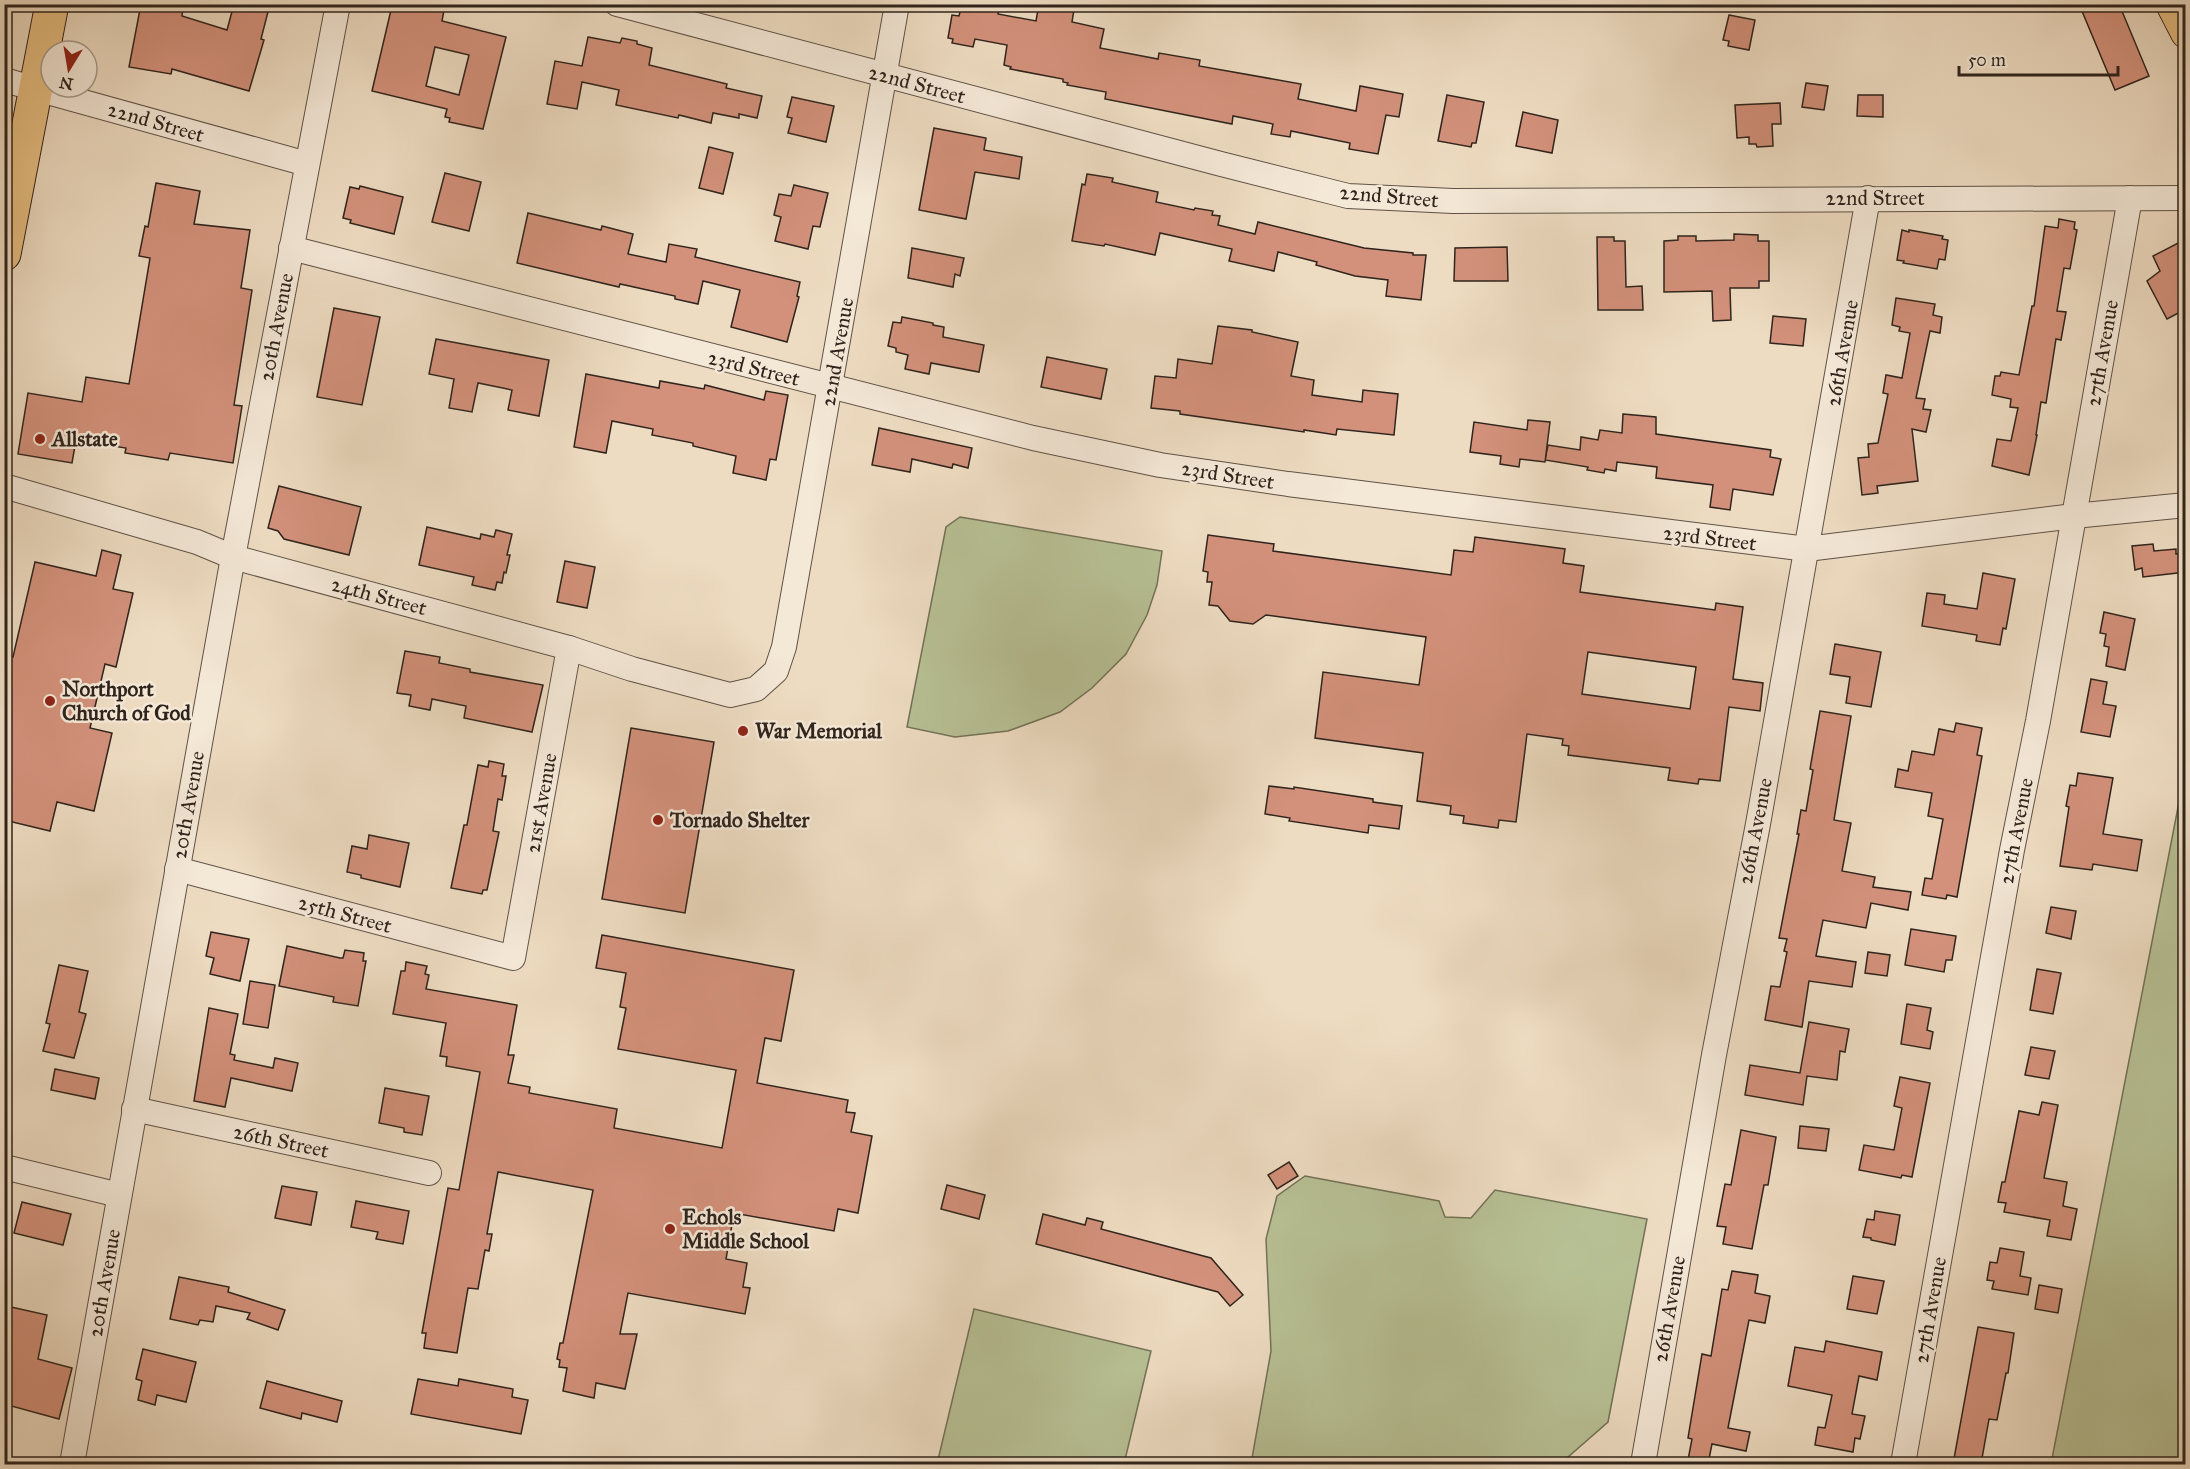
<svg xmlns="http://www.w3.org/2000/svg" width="2190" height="1469" font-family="'IM FELL Great Primer',serif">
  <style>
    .green { fill: #b7c094; stroke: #737258; stroke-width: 1.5 }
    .building { fill: #d3917b; stroke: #2f241d; stroke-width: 1.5; fill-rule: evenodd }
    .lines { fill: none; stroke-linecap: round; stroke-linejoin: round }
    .minor-casing { stroke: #5f5246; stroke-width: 26 }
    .major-casing { stroke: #2f241d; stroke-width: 32 }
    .highway-casing { stroke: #2f241d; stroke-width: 35 }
    .minor { stroke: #f4e8d7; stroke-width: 24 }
    .major { stroke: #e7be81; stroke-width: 30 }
    .highway { stroke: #e7be81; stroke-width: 33 }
    .poi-dot { fill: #8f2418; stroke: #f4e8d7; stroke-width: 2 }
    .labels { text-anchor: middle; stroke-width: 5; stroke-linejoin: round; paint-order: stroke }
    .street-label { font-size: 21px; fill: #2f241d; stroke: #f4e8d7 }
    .poi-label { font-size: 21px; font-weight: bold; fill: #2f241d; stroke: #f4e8d7; text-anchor: start }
  </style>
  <rect width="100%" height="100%" fill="#eedcc2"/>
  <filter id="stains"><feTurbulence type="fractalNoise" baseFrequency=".00333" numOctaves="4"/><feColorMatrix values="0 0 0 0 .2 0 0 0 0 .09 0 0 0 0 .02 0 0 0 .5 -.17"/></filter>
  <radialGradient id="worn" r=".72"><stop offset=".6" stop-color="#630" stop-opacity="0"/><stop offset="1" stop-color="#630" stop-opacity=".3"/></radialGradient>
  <g class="green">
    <polygon points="960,517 1162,551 1157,585 1147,615 1126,654 1092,688 1060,712 1008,731 955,737 907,727 946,527"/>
    <polygon points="2185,771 2185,1464 2051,1464"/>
    <polygon points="1305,1176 1439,1201 1445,1217 1471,1218 1495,1190 1647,1219 1608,1422 1560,1464 1251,1464 1271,1351 1266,1239 1277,1196"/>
    <polygon points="974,1309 1151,1351 1124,1464 937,1464"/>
  </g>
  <g class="building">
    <polygon points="141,4 171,4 183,7 182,16 227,30 234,4 270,4 261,39 264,40 249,91 172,69 171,74 129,67"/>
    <path d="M397 4H417L444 10 442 21 506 37 483 129 449 122 450 118 445 117 447 109 372 91 391 10 396 11ZM435 47 469 55 459 95 426 86Z"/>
    <polygon points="962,4 1000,4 998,14 1036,21 1039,4 1075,4 1072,22 1104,29 1100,48 1158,59 1159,53 1200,60 1199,66 1301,84 1298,99 1356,111 1360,86 1403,94 1399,117 1386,115 1378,154 1349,149 1350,143 1291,131 1290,137 1271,134 1273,124 1233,116 1232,124 1105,99 1106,92 1067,85 1068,83 1063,82 1063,79 1010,69 1011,67 1004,65 1007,45 975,39 973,47 952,43 953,39 948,38 952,15 959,16"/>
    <polygon points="2079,4 2119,4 2149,76 2115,90"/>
    <polygon points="1729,15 1755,20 1749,50 1728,46 1729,41 1723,40"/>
    <polygon points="588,37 620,43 622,38 637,41 637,44 652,48 649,65 727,84 726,88 762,96 757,118 739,114 739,118 713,113 711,123 679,115 678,118 616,105 619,90 582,82 577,109 547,104 555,61 582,66"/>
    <polygon points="1806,83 1828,86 1824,110 1802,107"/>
    <polygon points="1447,95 1484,102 1476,143 1472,143 1471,147 1438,141"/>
    <polygon points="1858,95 1883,95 1883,117 1857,116"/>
    <polygon points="792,97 834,106 826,142 788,133 792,118 787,117"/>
    <polygon points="1780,103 1781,124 1772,124 1773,146 1757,147 1756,144 1749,144 1749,137 1737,138 1735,105"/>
    <polygon points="1523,112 1558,120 1552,153 1516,146"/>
    <polygon points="934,128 986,138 984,150 1022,157 1019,179 975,172 966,219 919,210"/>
    <polygon points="709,147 733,153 723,194 699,188"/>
    <polygon points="445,173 481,182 469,231 432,222"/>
    <polygon points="1087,174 1113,178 1112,182 1158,192 1156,202 1194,210 1195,208 1213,211 1212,215 1220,216 1218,225 1255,234 1258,222 1364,248 1413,253 1413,255 1426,255 1421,300 1386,296 1388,280 1355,276 1316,265 1317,262 1278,252 1274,271 1229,261 1232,249 1160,233 1155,255 1105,244 1104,246 1072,241 1082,184 1085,185"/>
    <polygon points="156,183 200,191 194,224 250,230 241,288 252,290 234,405 242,406 233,463 170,453 168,460 125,453 126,448 76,440 72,463 18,454 28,393 82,402 86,377 129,384 150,258 139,256 145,226 148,227"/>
    <polygon points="794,185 828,193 820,227 813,226 808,249 775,241 781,217 774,215 779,194 791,196"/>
    <polygon points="360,186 403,197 394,234 350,223 351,220 343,218 350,187 359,189"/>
    <polygon points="528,213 601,230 602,226 633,234 628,254 666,262 669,244 697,249 695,257 800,282 797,296 799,297 787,342 731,327 740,290 703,281 698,304 675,299 675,296 620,284 619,287 517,263"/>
    <polygon points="2059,219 2075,222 2074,229 2077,230 2070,269 2064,268 2057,311 2066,312 2061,340 2056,339 2046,403 2041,402 2036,435 2037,435 2029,475 1992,466 1997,439 2011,441 2018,408 2010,407 2011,399 1992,395 1995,376 2000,376 2001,372 2019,375 2032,306 2034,306 2045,226 2058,228"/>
    <polygon points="1902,230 1909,232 1909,230 1943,236 1942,239 1948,240 1945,260 1939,259 1937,269 1903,263 1904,261 1897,260"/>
    <polygon points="1734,234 1758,235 1758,241 1769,241 1769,281 1759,281 1759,288 1730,288 1731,320 1713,321 1712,291 1664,292 1664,241 1678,240 1678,236 1696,236 1696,241 1734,240"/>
    <polygon points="1597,237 1614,237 1614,241 1625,241 1626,287 1642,286 1643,310 1598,310"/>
    <polygon points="2186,239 2186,309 2167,319 2147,281 2160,271 2153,256"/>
    <polygon points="1507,247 1508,281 1454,281 1455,248"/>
    <polygon points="912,248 964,258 960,276 955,274 953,287 908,278"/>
    <polygon points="1896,298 1935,304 1933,315 1942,317 1940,333 1930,331 1916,398 1925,399 1923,409 1931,410 1926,432 1912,429 1918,481 1877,486 1878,493 1862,495 1858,458 1869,457 1868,444 1878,443 1888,394 1883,393 1886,375 1902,378 1910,333 1899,331 1900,327 1892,325"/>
    <polygon points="334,308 380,317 362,405 317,397"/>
    <polygon points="1773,316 1806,319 1803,346 1770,343"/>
    <polygon points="902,317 933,323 933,325 944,327 943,337 984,345 979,372 931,363 929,374 905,369 908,355 896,352 896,348 888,346 893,322 901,323"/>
    <polygon points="1218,326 1252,330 1252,332 1298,342 1291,376 1314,380 1312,395 1362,402 1363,390 1398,394 1394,435 1337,429 1336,435 1304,430 1304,432 1180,414 1180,411 1151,408 1155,376 1176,378 1178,359 1212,364"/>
    <polygon points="436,339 549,360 539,416 508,410 512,390 478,383 472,412 449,408 454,379 429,374"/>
    <polygon points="1047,357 1107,369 1101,399 1041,387"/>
    <polygon points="586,374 659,388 660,381 704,389 705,385 764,400 766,391 788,395 776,460 770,459 766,480 733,473 736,456 693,446 693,443 652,435 653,429 612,421 606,453 574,447"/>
    <polygon points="1623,414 1656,417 1656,434 1771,450 1770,457 1781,459 1773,495 1733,489 1730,510 1710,507 1713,485 1656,478 1657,467 1617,462 1616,471 1605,469 1604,473 1587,470 1588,467 1545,460 1548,445 1580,450 1581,437 1598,440 1600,430 1622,433"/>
    <polygon points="1528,420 1550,422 1545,462 1520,459 1519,467 1500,464 1501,456 1470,452 1474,422 1527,430"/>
    <polygon points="879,428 972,448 968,468 953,464 952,468 912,459 910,472 872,465"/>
    <polygon points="279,486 361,507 349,555 284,539 278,531 268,528"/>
    <polygon points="427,527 480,539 481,534 494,537 496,530 512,534 507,555 510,555 506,573 504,572 502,583 497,582 495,590 472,585 474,577 419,565"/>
    <path d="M1208 535 1274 544 1273 551 1451 575 1454 550 1473 552 1475 537 1565 549 1563 563 1584 566 1580 592 1715 610 1716 603 1743 607 1733 679 1763 683 1760 711 1729 707 1720 781 1699 779 1698 784 1668 780 1670 768 1568 755 1569 746 1562 745 1563 739 1527 734 1516 822 1499 820 1498 828 1463 823 1464 816 1450 814 1451 806 1417 801 1423 753 1315 738 1323 672 1419 685 1426 637 1266 615 1253 624 1230 621 1218 606 1209 605 1212 582H1207L1208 572 1203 571ZM1588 652 1696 667 1690 709 1582 694Z"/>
    <polygon points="2153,544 2154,551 2176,549 2176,554 2186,553 2186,572 2143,577 2142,568 2135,570 2132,546"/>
    <polygon points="102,550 121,555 113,589 133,593 116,667 105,664 90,728 112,733 94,811 57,802 50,831 4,820 4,683 11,656 13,657 35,562 96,576"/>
    <polygon points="565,561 595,567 587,608 557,602"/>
    <polygon points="1983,573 2015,579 2006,629 2003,628 2000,645 1976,641 1977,635 1922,626 1927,593 1945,595 1944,604 1977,609"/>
    <polygon points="2104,612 2135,619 2125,670 2106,666 2109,647 2104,646 2106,634 2100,633"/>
    <polygon points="1835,644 1881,652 1871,707 1846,703 1850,677 1830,674"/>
    <polygon points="405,651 440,657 439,663 470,669 470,672 543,685 532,732 464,718 466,706 432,699 430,710 409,706 411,695 397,693"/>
    <polygon points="2091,679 2107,682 2103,704 2116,706 2110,737 2081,732"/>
    <polygon points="1820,711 1851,716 1834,820 1851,823 1842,871 1875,877 1873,887 1911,892 1908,910 1871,903 1866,928 1823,920 1816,956 1856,962 1852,987 1809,981 1802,1027 1765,1020 1771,986 1780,987 1787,952 1784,951 1787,939 1779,938 1799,834 1797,834 1801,810 1806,811 1813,770 1810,769"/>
    <polygon points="1956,723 1982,728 1977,755 1982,756 1957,897 1947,895 1946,899 1922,895 1925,878 1932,879 1943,819 1928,816 1932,793 1895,787 1898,769 1908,771 1912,751 1934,755 1939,729 1954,732"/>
    <polygon points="631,728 714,742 685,913 602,899"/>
    <polygon points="489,761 504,764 502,776 506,776 502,800 498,799 493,831 499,832 487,890 483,890 482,894 451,888 464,825 467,825 478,765 488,767"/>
    <polygon points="2078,773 2113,778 2103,834 2142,840 2137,871 2093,864 2092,870 2060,866 2069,807 2066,806 2070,785 2076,786"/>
    <polygon points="1269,786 1294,789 1294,787 1373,799 1373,802 1402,806 1399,829 1369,825 1368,833 1289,821 1290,818 1265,814"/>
    <polygon points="369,835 409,843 400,887 361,878 361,875 347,872 352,846 367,849"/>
    <polygon points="2051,907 2076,911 2071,939 2046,933"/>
    <polygon points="1911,929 1956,936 1952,960 1946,960 1944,972 1905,965"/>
    <polygon points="211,932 249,939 240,981 210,974 214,958 206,956"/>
    <polygon points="602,935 794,970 781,1041 765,1038 757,1083 848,1100 846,1112 855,1113 851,1132 872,1136 858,1213 838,1209 834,1231 734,1213 726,1259 747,1263 743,1287 750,1288 745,1314 628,1293 620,1334 637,1334 625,1389 596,1383 594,1398 563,1391 567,1368 559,1367 560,1360 557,1359 560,1343 563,1343 593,1190 498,1172 487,1234 492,1234 489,1251 485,1250 478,1289 468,1288 457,1353 424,1348 426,1333 422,1333 448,1188 459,1190 480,1072 446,1066 447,1057 440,1056 446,1023 393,1014 401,971 405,971 406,962 427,966 425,974 429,975 426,989 517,1005 508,1055 514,1055 508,1083 530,1087 529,1093 617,1109 614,1128 722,1148 736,1070 618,1049 626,1008 620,1007 626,973 596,968"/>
    <polygon points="287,946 340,958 343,958 345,950 364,953 363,961 366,961 358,1006 333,1002 334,997 279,986"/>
    <polygon points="1868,952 1890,955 1887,976 1865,973"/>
    <polygon points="59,965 88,971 79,1012 86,1014 74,1058 43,1051 50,1024 46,1023"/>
    <polygon points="2037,969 2061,973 2053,1014 2030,1010"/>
    <polygon points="250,981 275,985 268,1028 243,1024"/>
    <polygon points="1907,1004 1931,1008 1927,1030 1933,1032 1930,1049 1901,1044"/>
    <polygon points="209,1008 238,1014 230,1054 235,1055 234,1060 273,1068 275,1058 298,1063 292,1091 231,1078 225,1107 194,1101"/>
    <polygon points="1809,1022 1849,1029 1845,1052 1840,1051 1837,1080 1807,1076 1803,1105 1745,1095 1750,1065 1800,1073"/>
    <polygon points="2031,1047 2055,1051 2049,1079 2025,1075"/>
    <polygon points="55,1069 99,1078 95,1099 51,1090"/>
    <polygon points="1900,1077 1930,1083 1912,1177 1902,1175 1901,1178 1859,1170 1864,1145 1894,1150 1902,1108 1894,1106"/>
    <polygon points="385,1088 429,1096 422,1135 404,1132 404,1128 379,1123"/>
    <polygon points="2042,1102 2058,1105 2044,1178 2067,1182 2063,1206 2077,1209 2071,1240 2047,1236 2050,1220 2004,1212 2006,1203 1998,1202 2002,1182 2005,1182 2019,1111 2039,1115"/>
    <polygon points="1800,1126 1829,1129 1826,1151 1798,1148"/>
    <polygon points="1741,1130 1776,1137 1768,1185 1764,1185 1752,1249 1723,1244 1726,1227 1717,1226 1725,1184 1731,1185"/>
    <polygon points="1289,1162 1298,1176 1277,1189 1268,1175"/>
    <polygon points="947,1185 985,1195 979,1219 941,1209"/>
    <polygon points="282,1186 317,1192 311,1225 275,1218"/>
    <polygon points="356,1201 409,1211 403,1244 376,1239 378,1232 351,1227"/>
    <polygon points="22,1202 71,1214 63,1245 14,1233"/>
    <polygon points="1875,1211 1900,1215 1895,1245 1871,1240 1871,1238 1863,1237 1867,1219 1874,1220"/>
    <polygon points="1043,1214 1085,1225 1087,1218 1103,1222 1101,1229 1211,1258 1243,1295 1230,1306 1218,1292 1036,1244"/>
    <polygon points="2000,1248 2024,1252 2020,1276 2031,1278 2028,1295 1992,1289 1994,1281 1987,1280 1990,1262 1997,1263"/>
    <polygon points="1732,1271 1758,1275 1755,1293 1770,1296 1765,1323 1749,1320 1728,1428 1750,1432 1746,1451 1712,1444 1708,1464 1688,1460 1692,1439 1688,1438 1702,1354 1711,1356 1722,1289 1728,1290"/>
    <polygon points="1853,1276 1884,1281 1877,1314 1847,1309"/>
    <polygon points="179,1277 229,1287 228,1292 285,1310 278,1330 247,1319 250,1313 216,1306 213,1322 200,1320 198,1325 170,1319"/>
    <polygon points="2039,1285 2062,1289 2058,1313 2035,1309"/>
    <polygon points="11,1307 47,1315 38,1359 72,1368 59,1419 4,1404 4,1337"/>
    <polygon points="1978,1327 2014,1333 2008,1373 2006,1373 1997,1420 1989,1419 1981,1464 1953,1464"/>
    <polygon points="1826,1341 1882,1352 1877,1380 1859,1376 1852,1414 1865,1416 1860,1439 1855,1438 1853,1452 1815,1445 1818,1427 1825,1428 1832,1395 1788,1386 1795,1347 1824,1352"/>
    <polygon points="143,1349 196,1362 186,1402 157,1395 155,1405 138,1400 142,1381 136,1379"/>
    <polygon points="418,1379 458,1386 459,1379 513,1389 512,1397 528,1400 521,1434 411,1414"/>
    <polygon points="267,1381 342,1401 337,1422 302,1413 301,1419 260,1408"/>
  </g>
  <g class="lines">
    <g class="minor-casing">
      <g id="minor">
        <polyline points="617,4 1221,164 1348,196 1453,201 2186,198"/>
        <polyline points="4,80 307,164"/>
        <polyline points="291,248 1033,438 1160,465 1288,484 1807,549 2074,516 2186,505"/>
        <polyline points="4,486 197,542 233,557 569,648 632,669 730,695 756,689 776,671 784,647 897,4"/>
        <polyline points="177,869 513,958 569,648"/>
        <polyline points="134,1109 429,1173"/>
        <polyline points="4,1167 119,1195"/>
        <polyline points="72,1464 233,557 338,4"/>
        <polyline points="1643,1464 1714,1055 1758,824 1868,198"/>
        <polyline points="1903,1464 2012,850 2038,721 2130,198"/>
      </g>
    </g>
    <g class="major-casing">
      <polyline id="major" points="2171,4 2186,33"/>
    </g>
    <g class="highway-casing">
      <polyline id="highway" points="4,254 52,4"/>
    </g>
    <use href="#minor" class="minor"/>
    <use href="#major" class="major"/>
    <use href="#highway" class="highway"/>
  </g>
  <g class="poi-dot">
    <circle cx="40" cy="439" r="6"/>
    <circle cx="50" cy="701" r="6"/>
    <circle cx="743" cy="731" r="6"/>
    <circle cx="658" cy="820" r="6"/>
    <circle cx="670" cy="1229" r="6"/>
  </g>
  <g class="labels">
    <g class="street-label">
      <text transform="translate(917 84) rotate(15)" y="7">22nd Street</text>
      <text transform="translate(156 122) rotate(16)" y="7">22nd Street</text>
      <text transform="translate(1389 196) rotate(5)" y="7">22nd Street</text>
      <text x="1875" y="205">22nd Street</text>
      <text transform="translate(276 327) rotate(-79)" y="7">20th Avenue</text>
      <text transform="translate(837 352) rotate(-80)" y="7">22nd Avenue</text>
      <text transform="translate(1842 353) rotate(-80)" y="7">26th Avenue</text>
      <text transform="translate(2102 353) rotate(-80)" y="7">27th Avenue</text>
      <text transform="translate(754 368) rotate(14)" y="7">23rd Street</text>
      <text transform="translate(1228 475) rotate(9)" y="7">23rd Street</text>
      <text transform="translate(1710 538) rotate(7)" y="7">23rd Street</text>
      <text transform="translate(379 596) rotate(15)" y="7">24th Street</text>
      <text transform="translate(541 803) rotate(-80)" y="7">21st Avenue</text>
      <text transform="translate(188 805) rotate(-80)" y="7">20th Avenue</text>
      <text transform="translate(1755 831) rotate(-79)" y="7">26th Avenue</text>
      <text transform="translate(2016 831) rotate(-79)" y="7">27th Avenue</text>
      <text transform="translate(345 914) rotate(15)" y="7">25th Street</text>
      <text transform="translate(281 1141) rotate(12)" y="7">26th Street</text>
      <text transform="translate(104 1283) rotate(-80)" y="7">20th Avenue</text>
      <text transform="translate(1669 1309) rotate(-80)" y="7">26th Avenue</text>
      <text transform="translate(1930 1310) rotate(-80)" y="7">27th Avenue</text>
    </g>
    <g class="poi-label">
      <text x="52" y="446">Allstate</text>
      <text x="62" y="696">Northport<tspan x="62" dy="24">Church of God</tspan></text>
      <text x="755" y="738">War Memorial</text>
      <text x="670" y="827">Tornado Shelter</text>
      <text x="682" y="1224">Echols<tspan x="682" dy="24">Middle School</tspan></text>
    </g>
  </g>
  <rect width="2190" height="1469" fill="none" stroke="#eedcc2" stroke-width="24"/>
  <rect x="6" y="6" width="2178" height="1457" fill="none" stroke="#2f241d" stroke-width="3"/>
  <rect x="12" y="12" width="2166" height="1445" fill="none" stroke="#2f241d" stroke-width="1.5"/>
  <g transform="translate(69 69) rotate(191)"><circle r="28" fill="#f4e8d7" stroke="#a59a8d" stroke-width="1.5"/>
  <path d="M0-4.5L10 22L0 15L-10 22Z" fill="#8f2418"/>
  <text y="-9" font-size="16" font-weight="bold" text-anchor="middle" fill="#2f241d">N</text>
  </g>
  <path d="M1959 66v9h159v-9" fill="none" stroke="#2f241d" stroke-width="3"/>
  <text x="1968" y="66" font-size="18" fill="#2f241d" stroke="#f4e8d7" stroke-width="4.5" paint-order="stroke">50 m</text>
  <rect width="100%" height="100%" filter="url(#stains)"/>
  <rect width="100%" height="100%" fill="url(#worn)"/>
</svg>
